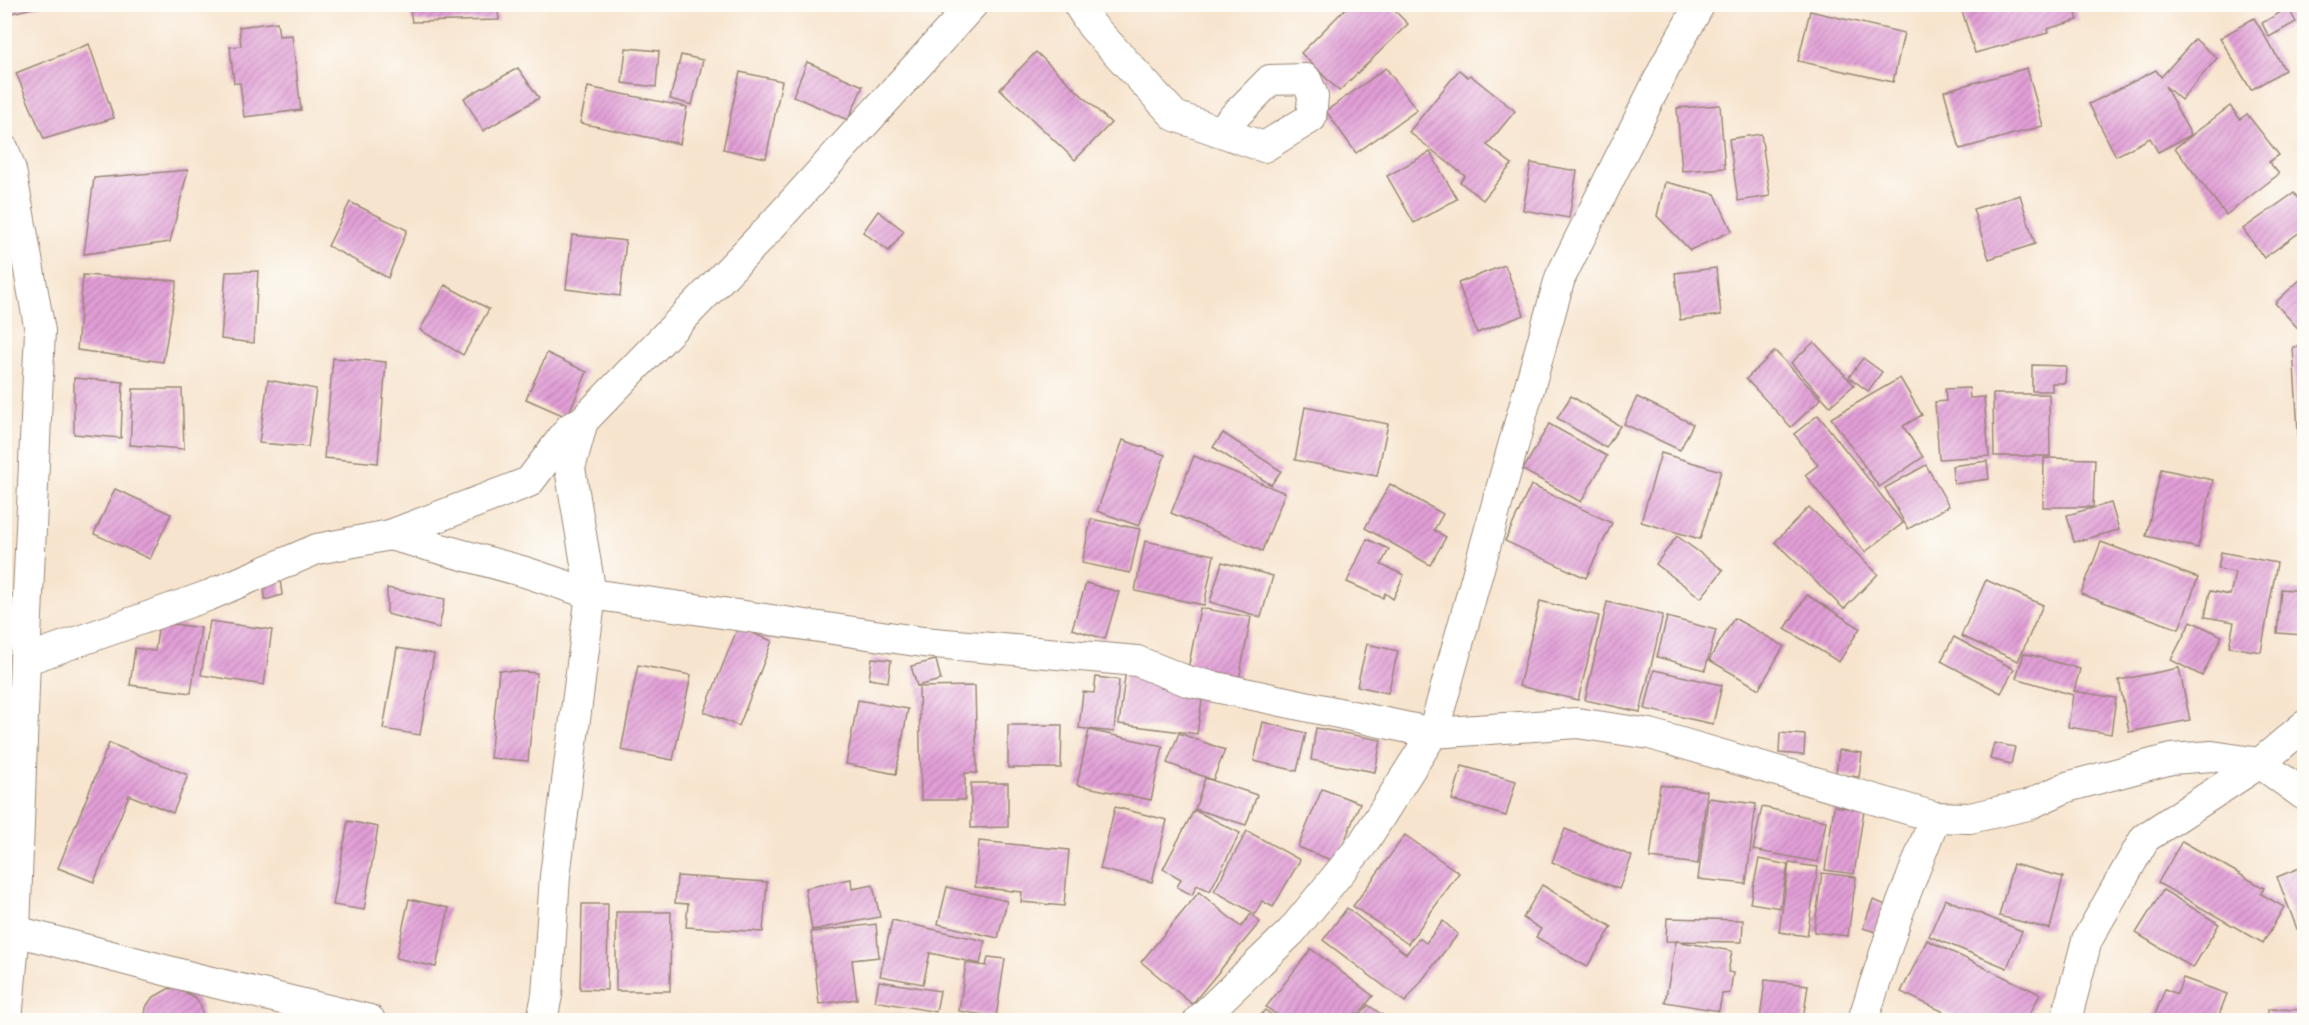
<svg xmlns="http://www.w3.org/2000/svg" width="2309" height="1025" font-family="Itim,sans-serif">
  <style>
    .building { fill: url(#building-hatch) }
    .lines { fill: none; stroke-linecap: round; stroke-linejoin: round }
    .minor-casing { stroke: #998776; stroke-width: 32 }
    .minor { stroke: #fff; stroke-width: 30 }
  </style>
  <defs>
    <pattern id="building-hatch" width="6" height="6" patternUnits="userSpaceOnUse" patternTransform="scale(1.5)"><rect width="6" height="6" fill="#e29fd7"/><path d="M-1 1l2-2M0 6l6-6M5 7l2-2" fill="none" stroke="#b882ae"/></pattern>
  </defs>
  <rect width="100%" height="100%" fill="#fdfcf7"/>
  <filter id="ink" filterUnits="userSpaceOnUse"><feTurbulence type="fractalNoise" baseFrequency=".0167" numOctaves="2"/><feDisplacementMap in="SourceGraphic" scale="12" xChannelSelector="R" yChannelSelector="G"/><feConvolveMatrix kernelMatrix="1 2 1 2 8 2 1 2 1" color-interpolation-filters="sRGB"/></filter>
  <filter id="wash" filterUnits="userSpaceOnUse"><feTurbulence type="fractalNoise" baseFrequency=".008" numOctaves="4" result="noise"/><feDisplacementMap in="SourceGraphic" scale="24" xChannelSelector="R" yChannelSelector="G"/><feGaussianBlur stdDeviation="1.35" result="paint"/><feColorMatrix in="noise" values="0 0 0 0 0 0 0 0 0 0 0 0 0 0 0 0 0 1.4 0 .05"/><feComposite in="paint" operator="in"/></filter>
  <g filter="url(#wash)">
    <rect width="100%" height="100%" fill="#f7e4ce"/>
    <g id="blocks">
      <g class="building">
        <polygon points="4,4 45,4 45,5 4,15"/>
        <polygon points="409,4 497,4 499,20 412,22"/>
        <polygon points="1350,4 1388,4 1408,24 1339,91 1301,53"/>
        <polygon points="1960,4 2073,4 2078,20 2047,29 2048,33 1975,53"/>
        <polygon points="2288,8 2296,22 2269,37 2262,23"/>
        <polygon points="1810,11 1904,33 1893,82 1798,61"/>
        <polygon points="2254,18 2285,70 2251,90 2220,38"/>
        <polygon points="277,22 279,36 292,35 301,110 244,117 240,83 234,83 230,47 241,46 239,27"/>
        <polygon points="2195,39 2217,58 2181,100 2165,86 2191,135 2158,152 2150,138 2116,156 2089,104 2156,70 2161,77"/>
        <polygon points="89,44 114,118 44,139 16,73"/>
        <polygon points="626,48 659,51 656,87 622,83"/>
        <polygon points="1036,52 1111,123 1075,160 1000,89"/>
        <polygon points="681,55 703,60 692,105 670,99"/>
        <polygon points="807,62 863,86 848,120 793,96"/>
        <polygon points="518,68 539,98 483,131 464,98"/>
        <polygon points="1386,68 1417,110 1356,153 1326,111"/>
        <polygon points="2027,68 2043,126 1960,149 1944,91"/>
        <polygon points="1459,70 1468,77 1470,75 1515,111 1487,145 1512,164 1483,200 1460,182 1465,176 1409,132"/>
        <polygon points="740,72 782,81 766,158 723,149"/>
        <polygon points="588,87 687,107 680,144 580,123"/>
        <polygon points="1720,105 1725,168 1682,171 1677,108"/>
        <polygon points="2230,106 2240,119 2247,114 2279,155 2269,162 2279,174 2226,215 2175,148"/>
        <polygon points="1761,134 1770,196 1738,201 1729,139"/>
        <polygon points="1430,152 1457,199 1414,223 1387,176"/>
        <polygon points="1531,163 1577,171 1569,218 1523,210"/>
        <polygon points="188,170 170,242 84,254 94,178"/>
        <polygon points="1665,182 1715,194 1732,231 1690,250 1657,216"/>
        <polygon points="2294,193 2304,207 2304,229 2264,258 2243,229"/>
        <polygon points="2020,195 2035,244 1989,259 1973,209"/>
        <polygon points="350,202 407,230 388,278 328,246"/>
        <polygon points="878,211 904,231 889,251 863,232"/>
        <polygon points="572,235 626,241 620,296 566,289"/>
        <polygon points="1505,265 1524,315 1477,333 1458,283"/>
        <polygon points="1716,268 1721,315 1680,320 1675,273"/>
        <polygon points="258,271 254,343 221,339 226,272"/>
        <polygon points="83,275 177,281 163,362 77,350"/>
        <polygon points="2304,276 2304,335 2275,303"/>
        <polygon points="445,285 489,309 463,355 420,330"/>
        <polygon points="1814,342 1854,385 1830,406 1791,363"/>
        <polygon points="2293,347 2304,347 2304,448 2299,449"/>
        <polygon points="1775,351 1821,399 1791,427 1746,379"/>
        <polygon points="547,353 587,372 567,417 526,399"/>
        <polygon points="333,358 386,362 378,463 324,458"/>
        <polygon points="1863,358 1882,372 1868,391 1849,377"/>
        <polygon points="2032,365 2066,366 2065,383 2052,383 2052,391 2032,391"/>
        <polygon points="74,378 123,382 121,438 74,434"/>
        <polygon points="1900,378 1922,415 1903,426 1923,457 1879,487 1831,418"/>
        <polygon points="268,380 316,389 308,447 259,443"/>
        <polygon points="1969,388 1970,398 1984,397 1989,456 1939,459 1935,402 1946,401 1945,389"/>
        <polygon points="133,389 182,389 184,449 130,445"/>
        <polygon points="1993,394 2049,394 2050,456 1994,456"/>
        <polygon points="1571,396 1620,426 1606,448 1557,418"/>
        <polygon points="1637,397 1693,424 1680,450 1624,424"/>
        <polygon points="1305,407 1388,424 1377,476 1295,460"/>
        <polygon points="1818,415 1903,523 1865,552 1805,475 1818,465 1794,434"/>
        <polygon points="1549,424 1607,456 1581,502 1523,470"/>
        <polygon points="1223,433 1281,471 1271,485 1213,447"/>
        <polygon points="1123,440 1165,455 1139,526 1097,511"/>
        <polygon points="1661,453 1721,471 1700,539 1641,522"/>
        <polygon points="1194,456 1285,493 1262,551 1171,513"/>
        <polygon points="2044,458 2095,459 2093,507 2043,507"/>
        <polygon points="1987,461 1989,479 1954,484 1952,466"/>
        <polygon points="1926,465 1949,506 1908,529 1885,488"/>
        <polygon points="2161,469 2213,480 2198,548 2146,536"/>
        <polygon points="1390,484 1443,514 1434,530 1446,537 1430,565 1365,528"/>
        <polygon points="1531,485 1612,523 1586,578 1505,541"/>
        <polygon points="115,489 171,514 150,559 94,534"/>
        <polygon points="2111,503 2119,530 2074,542 2067,515"/>
        <polygon points="1809,507 1878,574 1844,609 1775,542"/>
        <polygon points="1091,519 1140,529 1130,573 1082,563"/>
        <polygon points="1677,536 1723,570 1701,598 1656,564"/>
        <polygon points="1367,539 1389,549 1381,565 1404,575 1393,599 1385,593 1383,598 1347,582"/>
        <polygon points="1145,541 1214,555 1204,605 1135,591"/>
        <polygon points="2101,542 2198,578 2179,629 2081,594"/>
        <polygon points="2221,552 2277,563 2261,652 2229,647 2234,622 2205,617 2210,591 2230,595 2235,572 2218,569"/>
        <polygon points="1222,562 1273,576 1261,617 1210,602"/>
        <polygon points="280,579 282,595 265,600 264,582"/>
        <polygon points="1986,580 2043,605 2018,661 1961,636"/>
        <polygon points="1086,583 1119,592 1105,639 1072,629"/>
        <polygon points="387,588 445,599 439,628 387,614"/>
        <polygon points="2281,589 2304,591 2304,635 2277,633"/>
        <polygon points="1807,595 1860,628 1839,662 1785,629"/>
        <polygon points="1540,601 1599,616 1578,700 1519,686"/>
        <polygon points="1607,602 1663,615 1640,712 1585,700"/>
        <polygon points="1200,608 1251,617 1239,679 1188,669"/>
        <polygon points="1667,617 1716,630 1705,670 1657,657"/>
        <polygon points="1734,618 1784,646 1759,689 1709,660"/>
        <polygon points="210,621 272,630 264,685 201,675"/>
        <polygon points="2191,621 2222,636 2202,676 2171,660"/>
        <polygon points="159,622 201,628 191,693 130,685 135,648 155,651"/>
        <polygon points="738,627 772,641 739,726 704,712"/>
        <polygon points="1954,637 2014,669 2001,693 1941,661"/>
        <polygon points="1367,644 1398,651 1388,693 1357,686"/>
        <polygon points="397,648 434,654 420,735 383,729"/>
        <polygon points="2024,653 2080,669 2074,691 2116,698 2111,734 2068,727 2073,695 2016,678"/>
        <polygon points="872,658 891,660 888,682 869,679"/>
        <polygon points="936,660 941,680 917,686 911,666"/>
        <polygon points="638,665 691,675 673,760 621,750"/>
        <polygon points="2179,668 2190,720 2129,732 2119,680"/>
        <polygon points="1126,669 1163,673 1161,688 1203,693 1197,734 1119,724"/>
        <polygon points="499,670 537,673 528,761 490,758"/>
        <polygon points="1654,670 1722,685 1713,724 1645,709"/>
        <polygon points="1096,677 1119,680 1114,732 1079,728 1083,692 1094,693"/>
        <polygon points="975,686 977,773 965,773 965,800 921,800 919,687"/>
        <polygon points="858,700 908,709 896,774 846,764"/>
        <polygon points="1263,722 1306,733 1297,771 1254,761"/>
        <polygon points="1008,725 1062,725 1061,768 1008,768"/>
        <polygon points="1316,728 1381,740 1375,772 1311,760"/>
        <polygon points="1089,730 1163,746 1151,800 1077,785"/>
        <polygon points="1179,733 1225,750 1213,780 1167,763"/>
        <polygon points="1780,733 1805,735 1804,755 1779,753"/>
        <polygon points="109,743 188,775 173,813 129,795 94,882 58,868"/>
        <polygon points="1994,743 2015,747 2011,764 1990,759"/>
        <polygon points="1839,750 1862,753 1859,777 1836,774"/>
        <polygon points="1462,766 1516,781 1506,816 1452,800"/>
        <polygon points="1205,778 1257,795 1246,825 1195,809"/>
        <polygon points="971,783 1008,783 1008,827 971,828"/>
        <polygon points="1660,785 1707,791 1698,864 1650,858"/>
        <polygon points="1322,789 1360,803 1336,862 1298,847"/>
        <polygon points="1708,798 1756,804 1746,884 1698,879"/>
        <polygon points="1834,806 1864,810 1854,874 1825,870"/>
        <polygon points="1115,807 1167,820 1152,882 1100,869"/>
        <polygon points="1762,807 1826,821 1818,862 1753,850"/>
        <polygon points="1194,810 1240,833 1210,891 1197,885 1192,895 1177,887 1181,879 1163,869"/>
        <polygon points="348,821 378,827 364,910 333,905"/>
        <polygon points="1565,829 1632,856 1619,889 1552,862"/>
        <polygon points="1247,831 1300,860 1273,907 1262,901 1255,914 1214,891"/>
        <polygon points="1405,835 1459,873 1408,944 1353,906"/>
        <polygon points="979,841 1069,850 1064,906 1021,902 1022,892 975,887"/>
        <polygon points="2182,841 2264,888 2261,894 2284,907 2263,943 2158,883"/>
        <polygon points="1759,859 1788,865 1780,908 1750,903"/>
        <polygon points="1789,863 1818,867 1807,936 1779,932"/>
        <polygon points="2013,864 2063,877 2050,929 1999,916"/>
        <polygon points="2304,866 2304,926 2297,929 2277,877"/>
        <polygon points="1822,873 1856,877 1848,936 1814,932"/>
        <polygon points="677,876 767,882 763,932 686,927 688,904 675,903"/>
        <polygon points="851,879 852,889 873,885 880,917 812,930 805,888"/>
        <polygon points="1542,885 1612,927 1587,967 1536,937 1541,929 1523,918"/>
        <polygon points="947,887 1007,901 998,938 938,924"/>
        <polygon points="2163,890 2219,924 2193,968 2136,933"/>
        <polygon points="1199,892 1241,927 1251,914 1260,922 1192,1004 1141,962"/>
        <polygon points="409,899 449,908 436,967 396,958"/>
        <polygon points="1945,899 2022,931 2007,968 1929,936"/>
        <polygon points="1873,900 1891,907 1882,934 1863,928"/>
        <polygon points="582,904 608,904 607,990 580,989"/>
        <polygon points="1347,908 1406,954 1419,938 1426,943 1443,921 1458,934 1405,1002 1323,940"/>
        <polygon points="616,912 671,912 670,991 616,991"/>
        <polygon points="1667,918 1743,920 1742,942 1666,941"/>
        <polygon points="892,920 985,941 980,964 930,953 923,984 880,976"/>
        <polygon points="876,924 879,957 852,960 857,999 819,1004 811,932"/>
        <polygon points="1927,940 2040,994 2027,1020 1961,1020 1901,992"/>
        <polygon points="1676,941 1732,951 1728,972 1733,973 1730,993 1722,994 1719,1011 1665,1002"/>
        <polygon points="1311,949 1373,996 1354,1020 1284,1020 1266,1007"/>
        <polygon points="988,957 1005,959 996,1017 959,1011 966,963 986,966"/>
        <polygon points="2183,978 2227,994 2217,1020 2153,1020 2165,989 2177,994"/>
        <polygon points="1765,980 1808,985 1803,1020 1760,1020"/>
        <polygon points="879,981 940,991 936,1012 875,1001"/>
        <polygon points="178,988 196,998 201,1006 203,1020 144,1020 146,1007 152,998 168,989"/>
        <polygon points="1368,1005 1390,1020 1357,1020"/>
        <polygon points="2268,1009 2304,1010 2304,1020 2268,1020"/>
        <polygon points="1265,1010 1279,1020 1257,1020"/>
        <polygon points="885,1014 927,1018 926,1020 884,1020"/>
      </g>
    </g>
  </g>
  <g filter="url(#ink)">
    <use href="#blocks" fill-opacity="0" stroke="#998776" stroke-width="1.5"/>
    <g class="lines">
      <g class="minor-casing">
        <g id="minor">
          <polyline points="1078,4 1092,26 1175,116 1264,147 1311,118 1313,96 1306,79 1270,80 1219,132"/>
          <polyline points="4,150 11,170 40,331 25,660 15,931 7,1020"/>
          <polyline points="390,535 525,572 591,594 923,642 1137,661 1187,681 1433,733 1577,723 1650,734 1935,817 1970,818 2028,805 2067,787 2171,759 2212,756 2260,763 2304,795"/>
          <polyline points="25,660 210,595 317,549 390,535 529,482 570,428 583,421 765,233 973,4"/>
          <polyline points="4,928 195,978 370,1020"/>
          <polyline points="542,1020 547,995 555,876 591,594 570,468 583,421"/>
          <polyline points="1199,1020 1291,932 1362,845 1433,733 1560,278 1667,63 1700,4"/>
          <polyline points="1863,1020 1898,913 1935,817"/>
          <polyline points="2066,1020 2087,940 2145,838 2260,763 2304,726"/>
        </g>
      </g>
      <use href="#minor" class="minor"/>
    </g>
  </g>
  <rect width="2309" height="1025" fill="none" stroke="#fdfcf7" stroke-width="24"/>
</svg>
